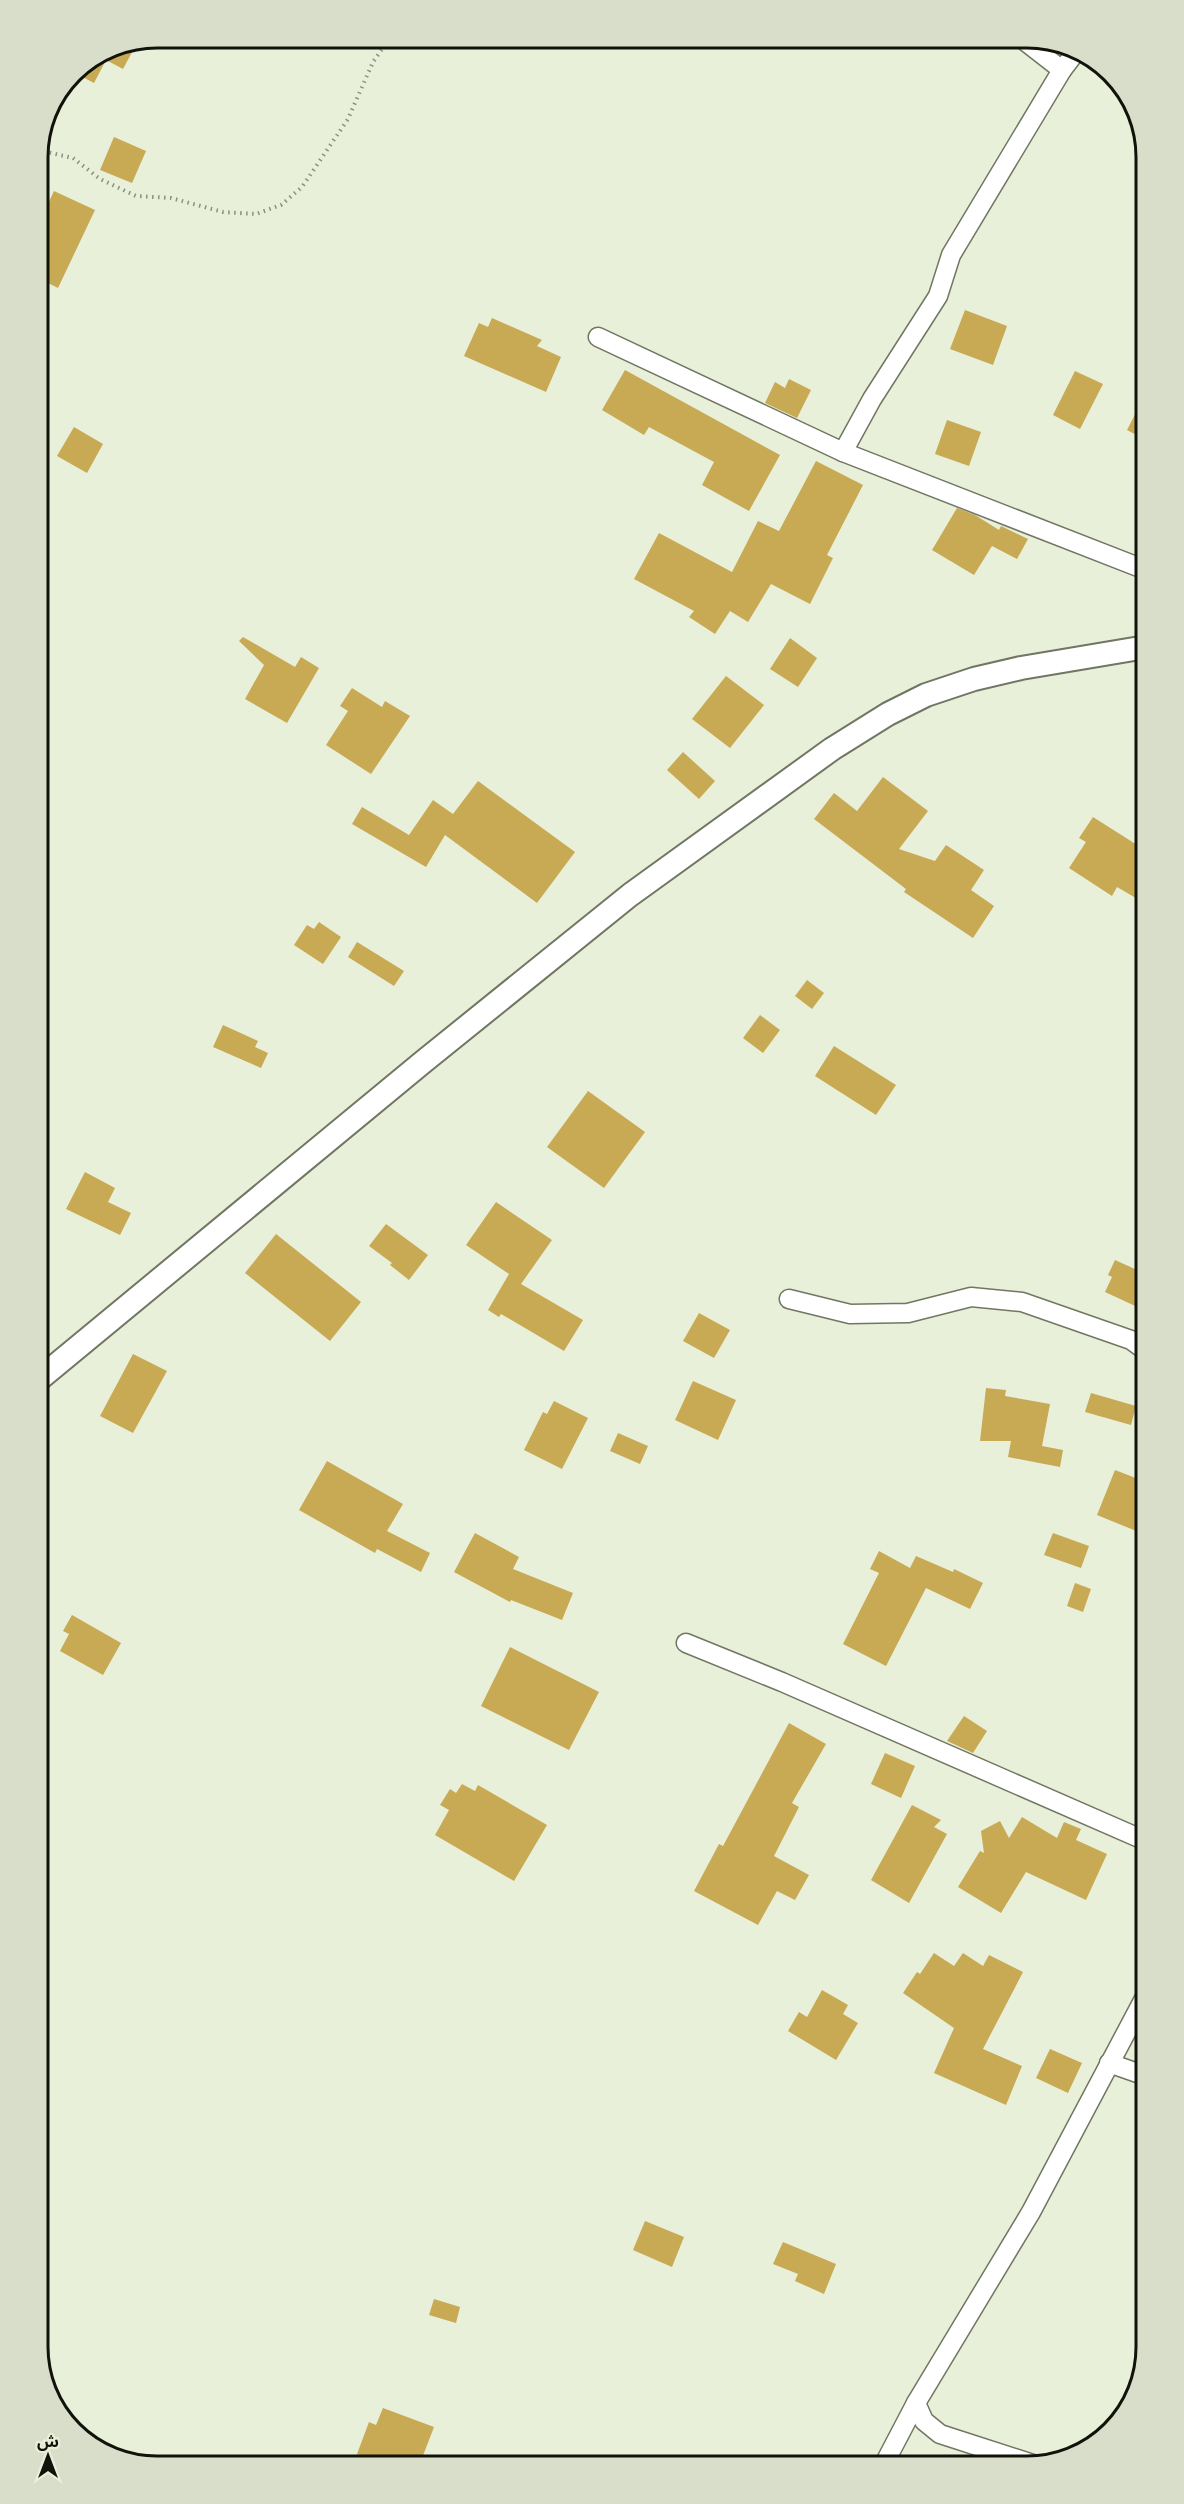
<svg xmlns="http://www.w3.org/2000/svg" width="1184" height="2504" font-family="Montserrat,'Noto Sans Arabic',sans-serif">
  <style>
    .building { fill: #c8a954 }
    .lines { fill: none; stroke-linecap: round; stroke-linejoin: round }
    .minor-casing { stroke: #707662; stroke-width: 21 }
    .tertiary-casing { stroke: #707662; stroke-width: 26 }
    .path { stroke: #8b907f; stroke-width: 4; stroke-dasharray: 1.5 4.5; stroke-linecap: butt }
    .minor { stroke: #fff; stroke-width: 18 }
    .tertiary { stroke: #fff; stroke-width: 22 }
    .rim { fill: none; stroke: #11130b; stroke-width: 3 }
  </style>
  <rect width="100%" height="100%" fill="#e9f0d9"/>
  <g class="building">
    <polygon points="138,41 123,69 106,60 94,83 73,72 111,46"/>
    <polygon points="114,137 146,151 132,183 100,170"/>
    <polygon points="54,191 95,210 58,288 38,278 38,225"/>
    <polygon points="965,310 1007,326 993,365 950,349"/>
    <polygon points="492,318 542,340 537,346 561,357 546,392 464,356 479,323 488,327"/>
    <polygon points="625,370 780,455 749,511 702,485 714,462 649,427 644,435 602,410"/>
    <polygon points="1075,371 1103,384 1080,429 1053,415"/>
    <polygon points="789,379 811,390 797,418 765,403 775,382 785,388"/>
    <polygon points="1146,393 1146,440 1127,430"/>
    <polygon points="947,420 981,432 969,466 935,454"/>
    <polygon points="74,427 103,444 87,473 57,456"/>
    <polygon points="816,461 863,485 827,555 833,558 810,604 771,584 748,622 730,611 715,634 689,617 694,611 634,579 659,533 732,572 758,521 779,531"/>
    <polygon points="957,508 975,515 999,530 1001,526 1028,539 1017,559 992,546 974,575 932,550"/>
    <polygon points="243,637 295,667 301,657 319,668 287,723 245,699 264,665 239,641"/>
    <polygon points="790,638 817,658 798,687 770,669"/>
    <polygon points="726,676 764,705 730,748 692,719"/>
    <polygon points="352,688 382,707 385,701 410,716 371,774 326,745 348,711 340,706"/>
    <polygon points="683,752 715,781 699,799 667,770"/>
    <polygon points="883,777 928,811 899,849 935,861 946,845 984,870 971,890 994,906 973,938 904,892 906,889 814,819 834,793 857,811"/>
    <polygon points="478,781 575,852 537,903 445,835 426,867 352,824 362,807 409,835 433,800 453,814"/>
    <polygon points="1093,817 1145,850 1146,904 1117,887 1112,896 1069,868 1086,842 1079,838"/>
    <polygon points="319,922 341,937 323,964 294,945 307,925 314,929"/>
    <polygon points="357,942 404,971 394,986 348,957"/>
    <polygon points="807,980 824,993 812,1009 795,996"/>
    <polygon points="760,1015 780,1030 763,1053 743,1038"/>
    <polygon points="223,1025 258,1041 255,1047 268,1053 261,1068 213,1047"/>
    <polygon points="834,1046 896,1085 876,1115 815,1076"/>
    <polygon points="588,1091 645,1132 604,1188 547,1147"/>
    <polygon points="85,1172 115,1188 108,1202 131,1213 120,1235 66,1209"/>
    <polygon points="496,1202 552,1240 521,1284 583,1320 564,1351 501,1314 499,1317 488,1310 509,1274 466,1245"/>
    <polygon points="386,1224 428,1255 409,1280 390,1265 392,1263 369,1246"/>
    <polygon points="276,1234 361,1302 330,1341 245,1273"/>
    <polygon points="1115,1260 1146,1274 1146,1311 1105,1292 1112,1277 1108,1275"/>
    <polygon points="699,1313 730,1330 714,1358 683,1341"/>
    <polygon points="133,1354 167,1371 133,1433 100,1416"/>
    <polygon points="693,1381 736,1400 718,1440 675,1420"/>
    <polygon points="986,1388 1006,1390 1005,1396 1050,1404 1042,1446 1063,1450 1060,1467 1008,1457 1011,1441 980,1441"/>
    <polygon points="1091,1393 1136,1406 1131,1425 1085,1412"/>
    <polygon points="554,1401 588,1418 562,1469 524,1450 543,1412 547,1414"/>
    <polygon points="618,1433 648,1446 640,1464 610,1451"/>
    <polygon points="327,1461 403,1504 387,1531 430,1553 421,1572 377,1549 375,1553 299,1510"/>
    <polygon points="1115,1470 1146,1482 1146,1535 1097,1515"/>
    <polygon points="475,1533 519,1557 513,1569 573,1593 562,1620 511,1600 510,1602 454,1572"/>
    <polygon points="1053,1533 1089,1546 1081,1568 1044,1555"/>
    <polygon points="879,1551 910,1568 916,1556 953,1572 954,1569 983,1583 970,1609 926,1588 886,1666 843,1644 879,1573 870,1569"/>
    <polygon points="1075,1583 1091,1589 1083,1612 1067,1606"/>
    <polygon points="72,1615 121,1643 103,1675 60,1651 69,1634 63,1631"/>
    <polygon points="510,1647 599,1692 569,1750 481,1706"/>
    <polygon points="964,1716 987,1731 973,1753 947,1741"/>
    <polygon points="789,1723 826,1744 792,1803 799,1807 774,1856 809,1875 795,1900 777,1891 758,1925 694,1891 719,1844 723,1846"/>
    <polygon points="885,1753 915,1766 901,1798 871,1784"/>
    <polygon points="462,1784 475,1791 478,1785 547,1825 514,1881 435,1835 449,1810 440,1805 450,1789 456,1793"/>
    <polygon points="912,1805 941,1820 934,1827 947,1834 909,1903 871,1880"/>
    <polygon points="1022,1817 1057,1838 1064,1822 1081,1829 1076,1840 1107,1854 1086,1900 1026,1872 1001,1913 958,1887 980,1851 984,1853 981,1831 1000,1821 1009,1838"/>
    <polygon points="934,1953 954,1966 963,1953 983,1966 989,1955 1023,1972 983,2049 1022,2066 1006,2105 934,2073 954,2028 903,1993 917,1972 920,1974"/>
    <polygon points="822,1990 848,2005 843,2014 858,2023 836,2060 788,2031 799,2012 807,2017"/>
    <polygon points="1050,2049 1082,2063 1068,2093 1036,2078"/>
    <polygon points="645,2221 684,2237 672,2267 633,2250"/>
    <polygon points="783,2242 836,2264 824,2294 795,2281 798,2274 773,2264"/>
    <polygon points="434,2299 460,2307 456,2323 429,2315"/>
    <polygon points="383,2408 434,2427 419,2466 390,2466 357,2454 369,2422 376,2425"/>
  </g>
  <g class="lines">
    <g class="minor-casing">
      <g id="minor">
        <polyline points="1021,38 1062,70 951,255 938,296 872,399 843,452 1146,570"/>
        <polyline points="1062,70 1075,53"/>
        <polyline points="598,337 843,452"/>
        <polyline points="789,1299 850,1314 908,1313 971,1297 1022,1302 1131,1340 1146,1351"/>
        <polyline points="686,1643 782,1682 1146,1841"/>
        <polyline points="1109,2063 1146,2076"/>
        <polyline points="916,2403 924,2421 940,2434 1036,2465"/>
        <polyline points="883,2466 916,2403 1031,2212 1146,1995"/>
      </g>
    </g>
    <g class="tertiary-casing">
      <polyline id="tertiary" points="38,1380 423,1062 630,895 832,749 888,714 926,695 974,679 1021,668 1146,647"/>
    </g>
    <polyline class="path" points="38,150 73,158 100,179 136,196 171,198 223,212 256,214 281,205 302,187 348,119 373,62 390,38"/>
    <use href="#minor" class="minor"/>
    <use href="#tertiary" class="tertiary"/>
  </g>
  <path d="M0 0H1184V2504H0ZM157 48H1027A109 109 0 0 1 1136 157V2347A109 109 0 0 1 1027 2456H157A109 109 0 0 1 48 2347V157A109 109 0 0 1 157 48Z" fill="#d8dec9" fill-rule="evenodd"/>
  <path class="rim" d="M157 48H1027A109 109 0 0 1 1136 157V2347A109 109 0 0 1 1027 2456H157A109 109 0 0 1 48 2347V157A109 109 0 0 1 157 48Z"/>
  <g transform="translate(48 2456)" stroke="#e9f0d9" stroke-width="4.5" paint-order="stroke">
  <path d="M0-4.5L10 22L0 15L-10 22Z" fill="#11130b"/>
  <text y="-9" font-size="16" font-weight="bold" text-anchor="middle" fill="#11130b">ش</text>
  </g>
</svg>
